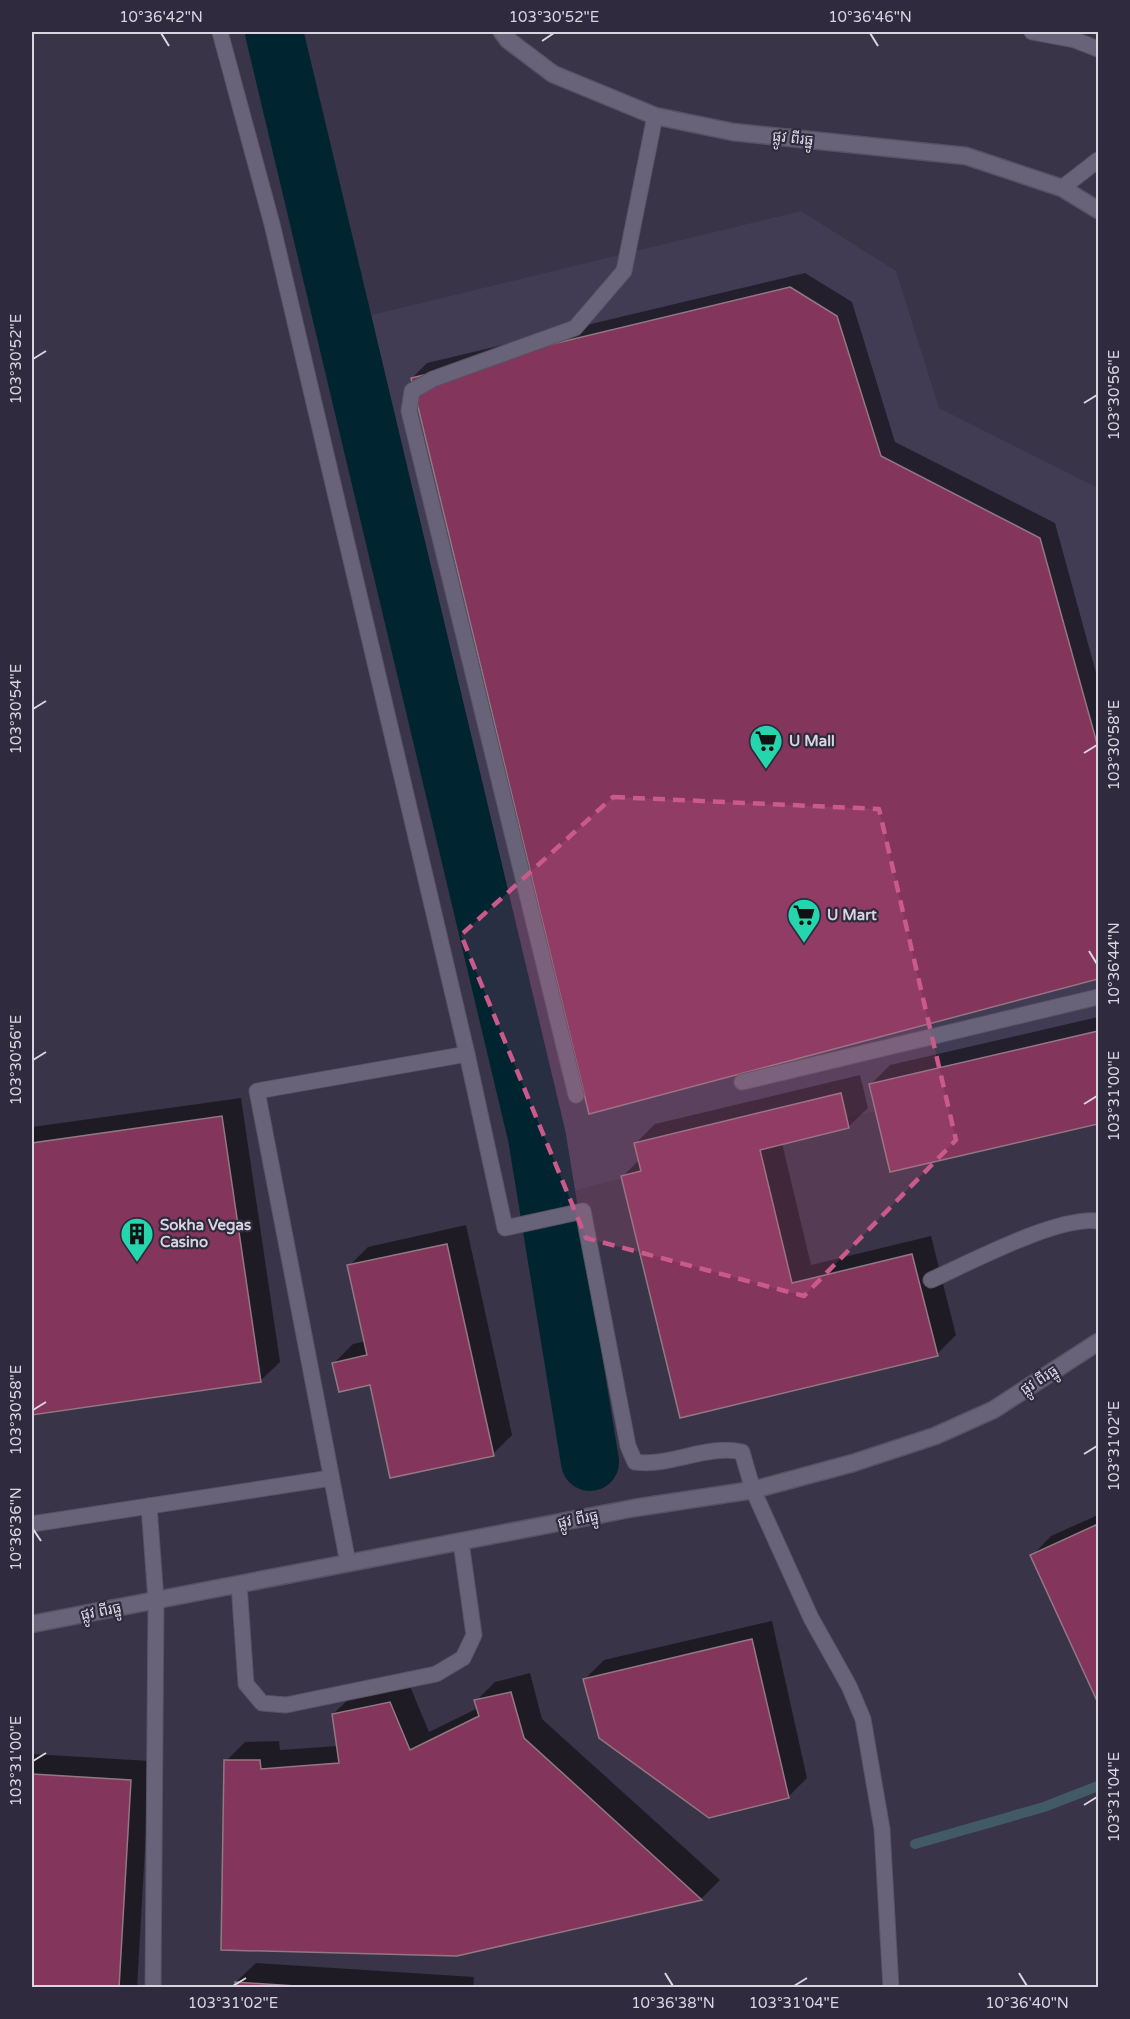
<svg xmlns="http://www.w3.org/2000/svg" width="1130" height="2019" font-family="'Varela Round','Noto Sans Khmer',sans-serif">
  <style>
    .built { fill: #423b54 }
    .shadow { fill: #0007 }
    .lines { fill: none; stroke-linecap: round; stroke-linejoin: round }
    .stream { stroke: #415a66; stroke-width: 10 }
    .river { stroke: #002531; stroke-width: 58 }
    .building { fill: #84355b; stroke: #927882; stroke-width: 1.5 }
    .service-casing { stroke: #585363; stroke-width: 17 }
    .secondary-casing { stroke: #585363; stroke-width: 19 }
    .service { stroke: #696379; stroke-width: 15 }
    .secondary { stroke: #696379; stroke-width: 16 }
    .marked { fill: #ca5a8a; fill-opacity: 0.2; stroke: #ca5a8a; stroke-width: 4.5; stroke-dasharray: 12 8; stroke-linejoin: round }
    .ticks { fill: none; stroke: #d8d5e1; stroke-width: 2 }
    .labels { text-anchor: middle; stroke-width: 4.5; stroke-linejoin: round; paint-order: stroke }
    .street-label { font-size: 15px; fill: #d8d5e1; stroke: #2f2a3d }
    .poi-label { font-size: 15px; font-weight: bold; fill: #d8d5e1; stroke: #2f2a3d; text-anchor: start }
    .neatline { fill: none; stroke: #d8d5e1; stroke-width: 2 }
    .ticks-label { font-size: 15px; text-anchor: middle; fill: #d8d5e1 }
  </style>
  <rect width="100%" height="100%" fill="#393447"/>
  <polygon class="built" points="801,211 896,271 939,408 1098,488 1098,1052 539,1200 326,326"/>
  <g class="shadow">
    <polygon points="805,273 852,302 895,442 1055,523 1098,680 1098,978 591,1112 412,378 427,363"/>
    <polygon points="1098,1017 1098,1123 891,1170 871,1084 890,1065"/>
    <polygon points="860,1075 868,1108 848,1127 782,1143 811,1265 931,1236 956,1335 937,1354 681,1416 623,1176 640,1159 636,1143 655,1124"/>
    <polygon points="241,1098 280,1362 260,1381 32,1414 32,1127"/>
    <polygon points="466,1225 512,1435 493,1454 334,1363 353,1344 366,1341 349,1266 368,1247"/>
    <polygon points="1098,1515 1098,1700 1032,1556 1051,1536"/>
    <polygon points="772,1621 807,1778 788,1797 585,1679 604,1660"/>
    <polygon points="530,1673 542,1719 720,1880 701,1899 457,1954 226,1761 245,1742 279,1741 280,1750 338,1746 333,1714 353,1695 409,1684 429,1732 478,1708 476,1701 495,1682"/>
    <polygon points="32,1754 150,1761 137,1988 32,1988"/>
    <polygon points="256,1963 474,1977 473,1988 236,1988 236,1982"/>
  </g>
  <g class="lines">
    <polyline class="stream" points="915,1844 1044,1807 1098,1786"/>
    <polyline class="river" points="274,32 537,1137 590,1462"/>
  </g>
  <g class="building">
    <polygon points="790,287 837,316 881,456 1040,538 1098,747 1098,979 589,1114 411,378"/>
    <polygon points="1098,1031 1098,1124 890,1172 869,1084"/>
    <polygon points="841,1093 849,1128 760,1150 792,1283 912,1254 938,1356 680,1418 621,1176 641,1171 634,1143"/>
    <polygon points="222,1116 261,1382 32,1415 32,1143"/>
    <polygon points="447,1244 494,1456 390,1478 370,1385 339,1392 332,1363 367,1355 347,1265"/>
    <polygon points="1098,1524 1098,1703 1030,1555"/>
    <polygon points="752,1639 789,1798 709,1818 599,1738 583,1679"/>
    <polygon points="511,1692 524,1738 702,1900 457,1956 221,1950 224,1760 260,1760 261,1769 339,1763 332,1714 390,1702 410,1750 479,1716 474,1700"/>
    <polygon points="32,1774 131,1780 119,1988 32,1988"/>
    <polygon points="235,1982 326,1988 235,1988"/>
  </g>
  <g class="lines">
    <g class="service-casing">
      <g id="service">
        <path d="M220 32 272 224 467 1054 505 1228 583 1211 628 1446 635 1462C671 1467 706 1444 742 1452L753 1490 811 1618 849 1686 863 1719 882 1829 891 1988"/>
        <polyline points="1032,32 1075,40 1098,49"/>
        <polyline points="1062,188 1098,160"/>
        <polyline points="742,1082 1098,997"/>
        <polyline points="576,1095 409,411 412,391 433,379 575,328 624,271 655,116"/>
        <path d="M931 1280C971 1262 1057 1216 1098 1221"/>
        <polyline points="149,1506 156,1600 153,1988"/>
        <polyline points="32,1524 331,1478"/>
        <polyline points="348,1563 257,1091 467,1054"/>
        <polyline points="239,1584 246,1684 262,1703 286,1705 436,1674 463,1658 474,1635 461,1542"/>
      </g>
    </g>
    <g class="secondary-casing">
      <g id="secondary">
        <polyline points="502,32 508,40 553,74 655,116 733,132 966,156 1062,188 1098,210"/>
        <polyline points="32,1624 634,1508 753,1490 853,1463 935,1436 993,1410 1098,1342"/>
      </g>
    </g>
    <use href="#service" class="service"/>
    <use href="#secondary" class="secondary"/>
  </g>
  <path class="marked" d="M613 797 879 809 956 1140 804 1296 586 1238 461 935Z"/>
  <path class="ticks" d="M161 33 169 46M870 33 878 46M542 41 554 33M33 359 46 351M1084 403 1097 395M33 709 46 701M1084 753 1097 745M1089 951 1097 964M33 1060 46 1052M1084 1104 1097 1096M33 1410 46 1402M1084 1454 1097 1446M33 1529 41 1541M33 1761 46 1753M1084 1805 1097 1797M665 1973 673 1986M1019 1973 1027 1986M233 1986 246 1978M794 1986 807 1978"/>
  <defs>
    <g id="supermarket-pin" transform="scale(1.725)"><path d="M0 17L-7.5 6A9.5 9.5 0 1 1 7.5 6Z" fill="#25d5ae" stroke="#2f2a3d"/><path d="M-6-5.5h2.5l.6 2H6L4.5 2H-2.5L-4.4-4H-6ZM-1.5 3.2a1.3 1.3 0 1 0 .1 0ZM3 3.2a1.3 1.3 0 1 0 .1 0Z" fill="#111"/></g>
    <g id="building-pin" transform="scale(1.725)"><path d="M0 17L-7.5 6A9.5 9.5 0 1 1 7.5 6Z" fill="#25d5ae" stroke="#2f2a3d"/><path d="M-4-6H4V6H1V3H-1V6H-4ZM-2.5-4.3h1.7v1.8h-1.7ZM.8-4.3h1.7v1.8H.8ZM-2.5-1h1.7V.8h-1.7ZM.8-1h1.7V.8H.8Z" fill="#111"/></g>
  </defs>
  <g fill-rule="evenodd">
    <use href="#supermarket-pin" x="766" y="741"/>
    <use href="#supermarket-pin" x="804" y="915"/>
    <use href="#building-pin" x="137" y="1234"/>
  </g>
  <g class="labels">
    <g class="street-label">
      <text transform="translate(793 138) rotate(6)" y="5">ផ្លូវ ពីរធ្នូ</text>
      <text transform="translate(1039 1380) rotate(-33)" y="5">ផ្លូវ ពីរធ្នូ</text>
      <text transform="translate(578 1519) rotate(-11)" y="5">ផ្លូវ ពីរធ្នូ</text>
      <text transform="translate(101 1611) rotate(-11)" y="5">ផ្លូវ ពីរធ្នូ</text>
    </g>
    <g class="poi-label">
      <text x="789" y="746">U Mall</text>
      <text x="827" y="920">U Mart</text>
      <text x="160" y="1230">Sokha Vegas<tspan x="160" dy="17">Casino</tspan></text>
    </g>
  </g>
  <rect width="1130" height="2019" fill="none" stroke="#2f2a3d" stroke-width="66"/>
  <rect x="33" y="33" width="1064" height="1953" class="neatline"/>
  <g class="ticks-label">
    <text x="161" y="22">10°36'42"N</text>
    <text x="554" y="22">103°30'52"E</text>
    <text x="870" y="22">10°36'46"N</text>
    <text transform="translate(16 359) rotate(-90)" y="5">103°30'52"E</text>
    <text transform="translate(1114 395) rotate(-90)" y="5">103°30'56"E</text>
    <text transform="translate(16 709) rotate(-90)" y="5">103°30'54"E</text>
    <text transform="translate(1114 745) rotate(-90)" y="5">103°30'58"E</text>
    <text transform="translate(1114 964) rotate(-90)" y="5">10°36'44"N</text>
    <text transform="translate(16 1060) rotate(-90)" y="5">103°30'56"E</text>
    <text transform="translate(1114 1096) rotate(-90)" y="5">103°31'00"E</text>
    <text transform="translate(16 1410) rotate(-90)" y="5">103°30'58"E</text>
    <text transform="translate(1114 1446) rotate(-90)" y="5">103°31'02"E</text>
    <text transform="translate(16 1529) rotate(-90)" y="5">10°36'36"N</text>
    <text transform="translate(16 1761) rotate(-90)" y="5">103°31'00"E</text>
    <text transform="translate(1114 1797) rotate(-90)" y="5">103°31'04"E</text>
    <text x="233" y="2008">103°31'02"E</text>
    <text x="673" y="2008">10°36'38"N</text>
    <text x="794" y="2008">103°31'04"E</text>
    <text x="1027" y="2008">10°36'40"N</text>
  </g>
</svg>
